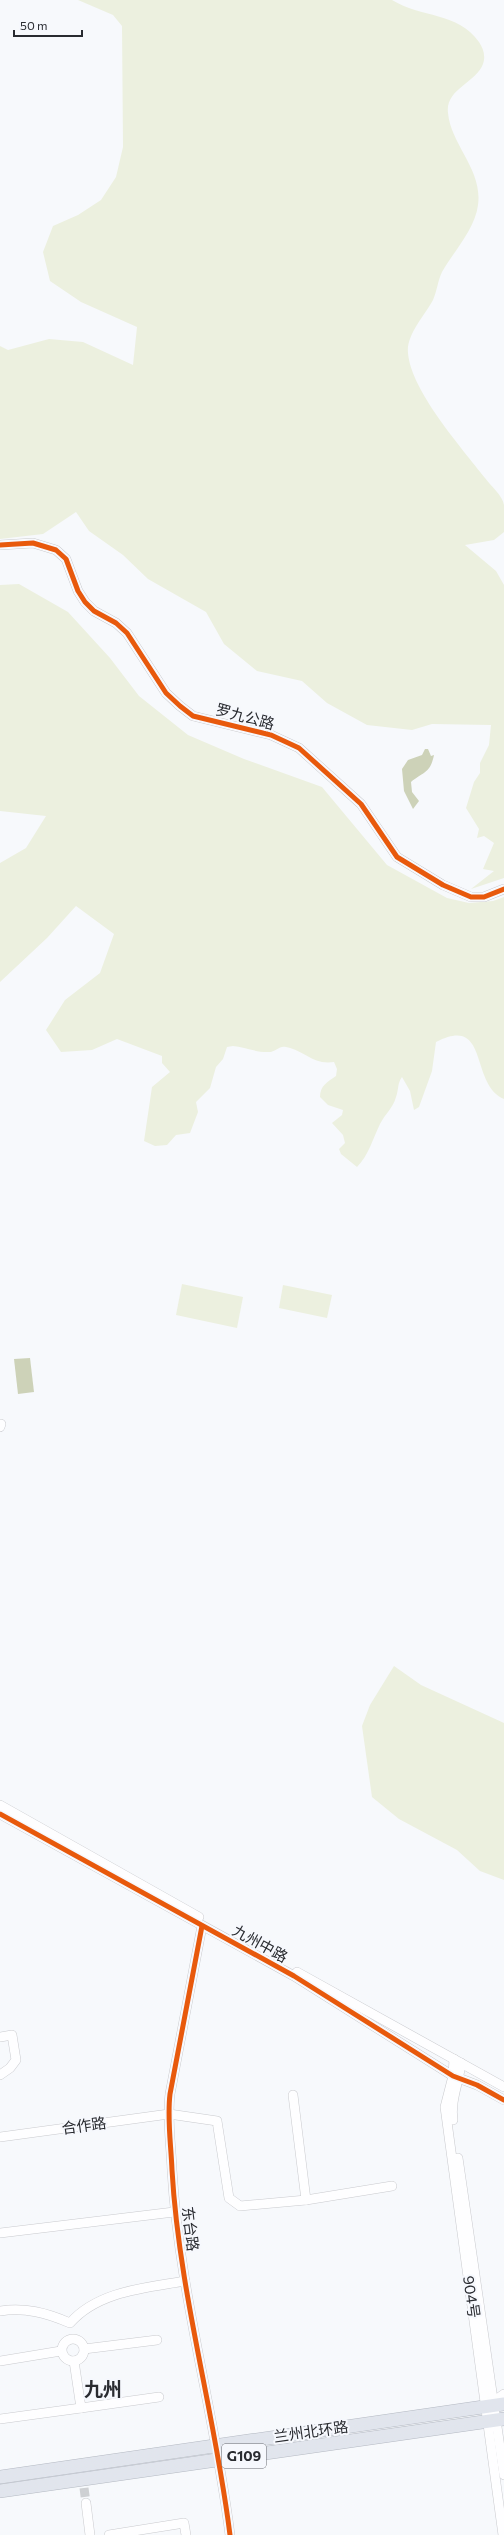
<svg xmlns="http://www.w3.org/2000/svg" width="504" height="2535" font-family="Commissioner,'Noto Sans SC',sans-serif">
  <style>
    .green { fill: #ecf0df }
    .water { fill: #cdd2b8 }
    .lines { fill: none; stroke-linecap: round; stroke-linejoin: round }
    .minor-tunnel { stroke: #ced0d3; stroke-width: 9; stroke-dasharray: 9 4.5; stroke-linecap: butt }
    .minor-casing { stroke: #c9cace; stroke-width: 10 }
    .highway-casing { stroke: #b4b9c2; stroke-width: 14 }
    .minor { stroke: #fefeff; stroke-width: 9 }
    .highway { stroke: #e1e5ed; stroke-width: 13 }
    .cycleway-casing { stroke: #f6f8fd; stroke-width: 8 }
    .cycleway { stroke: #e8590c; stroke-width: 5 }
    .labels { text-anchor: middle; stroke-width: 4; stroke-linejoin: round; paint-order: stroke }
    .shield { fill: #f6f8fd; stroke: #66686e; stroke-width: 1 }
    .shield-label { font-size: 14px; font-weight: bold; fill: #292b30 }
    .street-label { font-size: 15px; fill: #292b30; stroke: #f6f8fd }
    .district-label { font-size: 19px; font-weight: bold; fill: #292b30; stroke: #f6f8fd }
  </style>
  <rect width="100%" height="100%" fill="#f7f9fc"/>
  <g class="green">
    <path d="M78 0H392C421 18 458 12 479 42 483 48 486 56 483 64 476 83 445 89 448 113 451 145 483 170 478 205 475 229 454 251 442 272 438 280 437 291 433 300 425 315 406 335 408 353 411 391 462 448 485 478 490 485 503 496 504 505 504 513 504 523 504 532L494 540 465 545 496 571 504 585V878L471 889 494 871 483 869 494 843 484 836 477 838 479 829 466 808 474 782 480 773V763L489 745 491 725 432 724 412 730 367 725 327 703 302 681 257 671 224 644 206 612 148 579 123 555 89 531 76 512 43 534 0 539V346L8 350 49 339 83 342 133 365 137 327 81 302 50 281 43 252 53 226 78 215 101 200 116 177 123 147 122 26 113 15Z"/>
    <path d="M19 584 68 612 110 658 139 696 188 735 244 759 322 787 387 865 447 898 469 903 493 901 504 897V1099C469 1084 490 1014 436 1042L432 1071 419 1107 414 1110 410 1091 402 1077C397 1084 399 1089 396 1097 393 1108 385 1114 380 1124 373 1138 369 1155 357 1167L341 1154 339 1149 345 1143 343 1135 332 1123 342 1115 343 1110 328 1105 320 1097C320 1086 327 1082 336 1076L337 1069 334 1062C312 1065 306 1051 286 1047 280 1045 275 1052 269 1052 258 1053 244 1047 233 1046L227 1047 223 1059 216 1067 210 1088 196 1102 198 1112 190 1133 176 1135 167 1145 155 1146 144 1141 152 1087 170 1072 162 1063V1056L117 1039 92 1050 61 1052 46 1030 65 1000 100 973 114 934 76 906 47 938 0 982V863L26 848 46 816 0 811V585Z"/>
    <polygon points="182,1284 243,1297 237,1328 176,1315"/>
    <polygon points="283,1285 332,1295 327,1318 279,1308"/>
    <polygon points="394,1666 421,1685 504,1723 504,1880 480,1871 457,1850 399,1819 372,1797 362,1726 370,1705"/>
  </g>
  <g class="water">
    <path d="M425 749H428L431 756 434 755C430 774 424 771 411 782L412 792 419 801 413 809 404 791 402 769 408 760 422 755Z"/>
    <polygon points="30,1358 34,1392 18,1394 14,1359"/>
  </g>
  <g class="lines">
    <polyline class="minor-tunnel" points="84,2488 86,2503"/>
    <g class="minor-casing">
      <g id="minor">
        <polyline points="0,545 33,543 56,550 66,559 78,591 85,602 94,611 116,623 127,633 166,693 180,706 193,716 271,735 299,748 361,804 397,857 443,885 471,897 484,897 504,889"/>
        <polyline points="0,1427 1,1424"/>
        <polyline points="0,1805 199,1917"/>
        <polyline points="0,1814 294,1976 453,2076 477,2085 504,2100"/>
        <path d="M202 1926 170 2094C167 2119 171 2144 172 2170 179 2293 215 2413 230 2535"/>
        <polyline points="297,1972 504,2087"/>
        <polyline points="0,2037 12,2035 16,2060 10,2068 0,2075"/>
        <polyline points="454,2059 453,2076 445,2107 503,2535"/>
        <polyline points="293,2095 306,2200"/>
        <path d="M453 2120C450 2101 459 2082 461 2063"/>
        <polyline points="0,2137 169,2114 217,2121 229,2198 240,2206 306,2200 392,2186"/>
        <polyline points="458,2158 504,2475"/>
        <polyline points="0,2233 174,2212"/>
        <path d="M0 2311C25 2307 47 2313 70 2323 98 2291 145 2288 185 2281"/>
        <circle cx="73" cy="2350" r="11"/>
        <polyline points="84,2349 157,2340"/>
        <polyline points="0,2361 61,2351"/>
        <polyline points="74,2361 81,2408 159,2397"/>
        <polyline points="490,2404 504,2394"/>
        <polyline points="0,2419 81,2408"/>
        <polyline points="86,2503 90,2535"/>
        <polyline points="109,2535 184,2523 186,2535"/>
      </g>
    </g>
    <g class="highway-casing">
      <g id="highway">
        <polyline points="0,2477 504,2404"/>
        <polyline points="0,2491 504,2419"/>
      </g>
    </g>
    <use href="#minor" class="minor"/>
    <use href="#highway" class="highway"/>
    <g class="cycleway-casing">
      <g id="cycleway">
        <polyline points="0,545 33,543 56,550 66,559 78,591 85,602 94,611 116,623 127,633 166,693 180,706 193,716 271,735 299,748 361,804 397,857 443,885 471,897 484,897 504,889"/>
        <polyline points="0,1814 294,1976 453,2076 477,2085 504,2100"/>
        <path d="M202 1926 170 2094C167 2119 171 2144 172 2170 179 2293 215 2413 230 2535"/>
      </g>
    </g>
    <use href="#cycleway" class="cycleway"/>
  </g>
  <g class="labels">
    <rect class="shield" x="222" y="2444" width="44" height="24" rx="3"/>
    <g class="shield-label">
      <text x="244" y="2461">G109</text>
    </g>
    <g class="street-label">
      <text transform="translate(245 717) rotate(15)" y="5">罗九公路</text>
      <text transform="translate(260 1944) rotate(29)" y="5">九州中路</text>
      <text transform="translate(84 2126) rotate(-8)" y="5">合作路</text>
      <text transform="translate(190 2229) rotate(83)" y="5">东台路</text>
      <text transform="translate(471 2297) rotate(82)" y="5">904号</text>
      <text transform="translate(311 2432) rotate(-8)" y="5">兰州北环路</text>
    </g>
    <g class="district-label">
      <text x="103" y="2396">九州</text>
    </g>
  </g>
  <path d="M14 30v6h68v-6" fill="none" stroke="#292b30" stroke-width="2"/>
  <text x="20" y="30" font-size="12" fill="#292b30" stroke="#f6f8fd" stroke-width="3" paint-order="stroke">50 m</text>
</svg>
